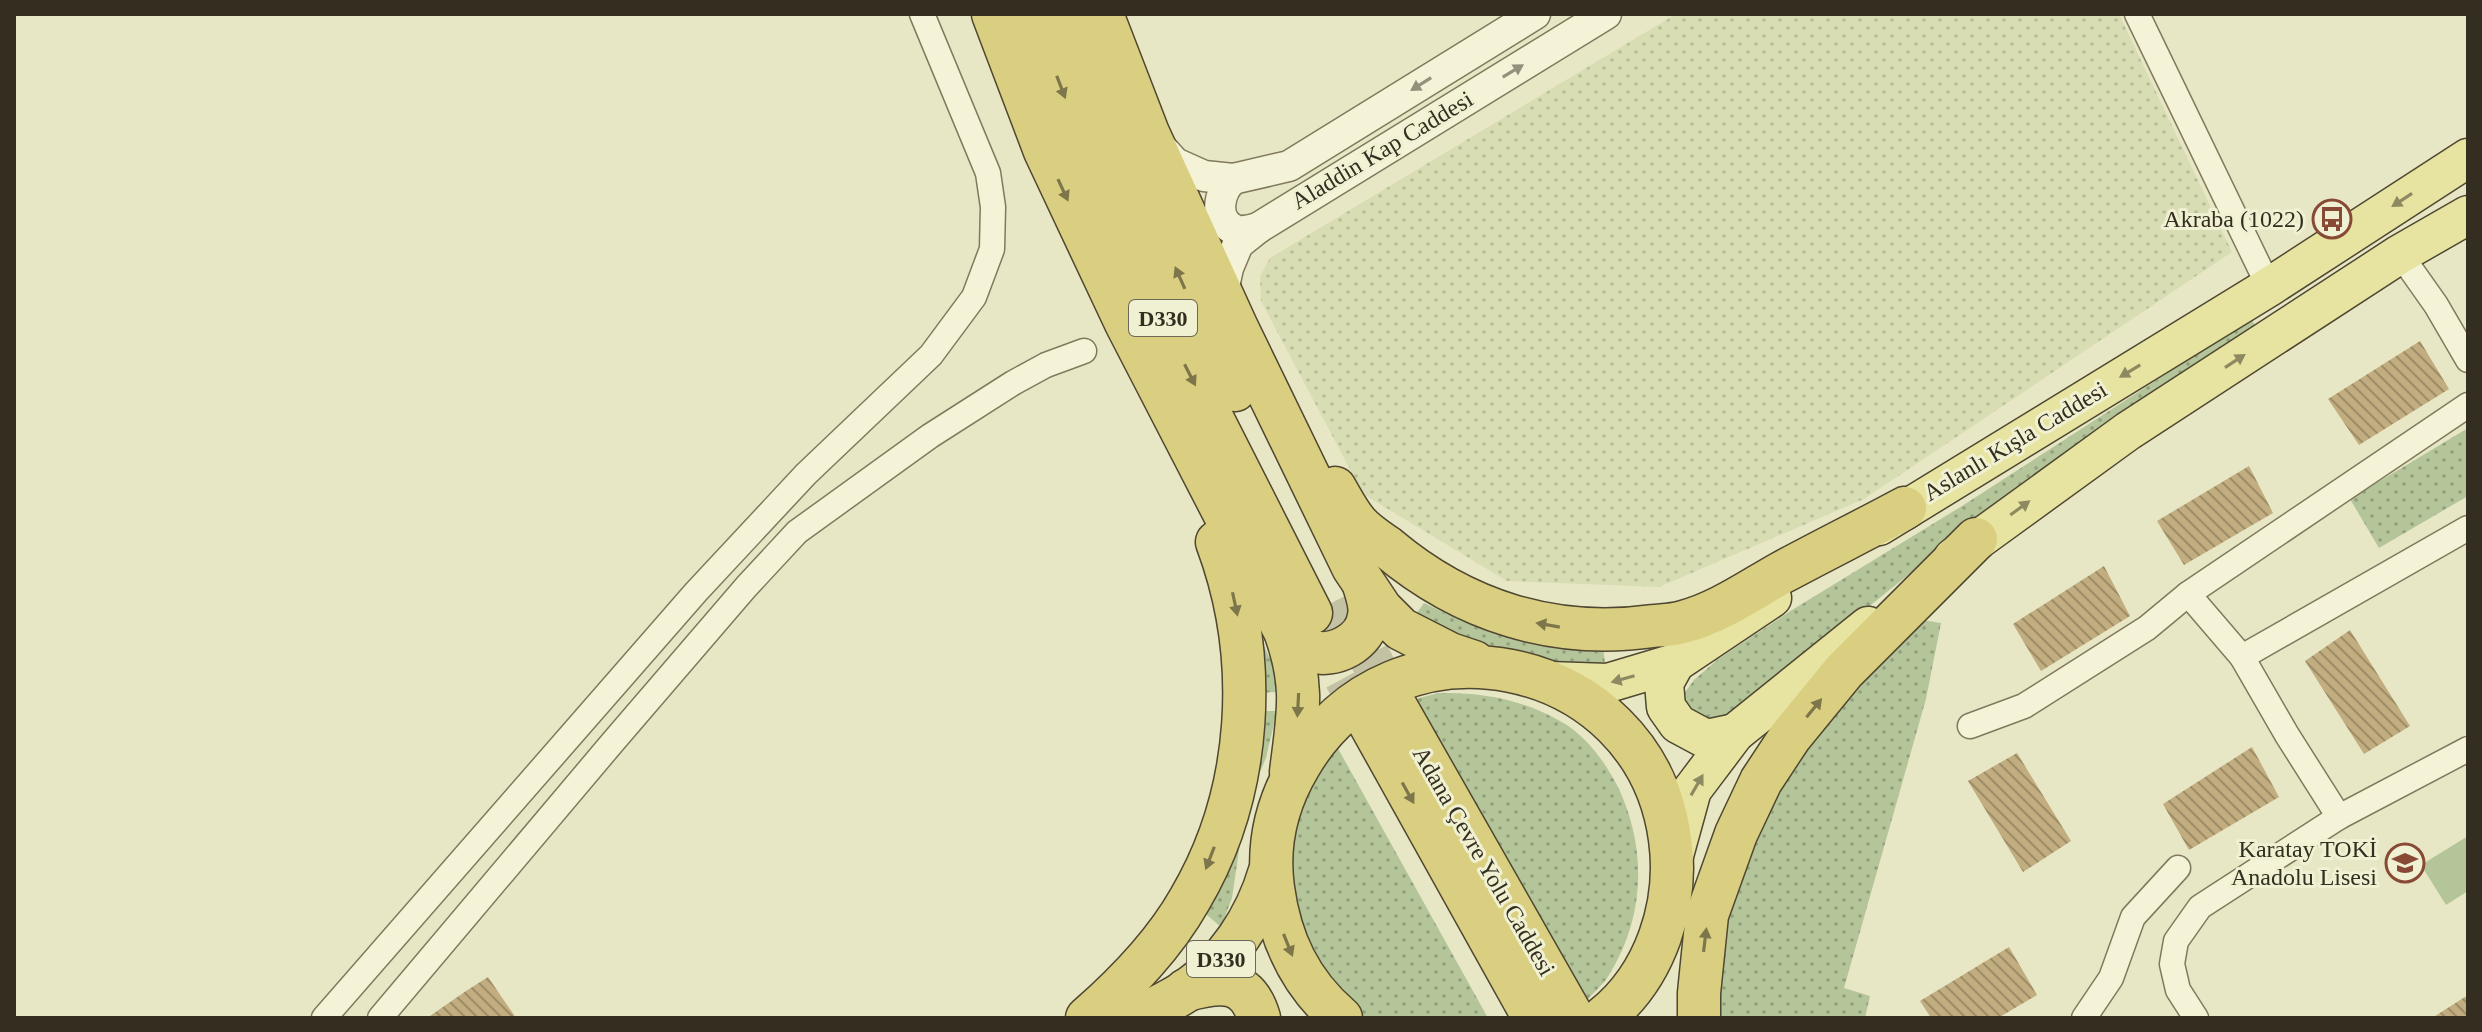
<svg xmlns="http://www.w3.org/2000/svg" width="2482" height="1032" font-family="'Times New Roman',serif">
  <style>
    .farmland { fill: url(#farmland-dots) }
    .grass { fill: url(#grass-dots) }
    .pitch { fill: #b4c59a }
    .building { fill: url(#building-back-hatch) }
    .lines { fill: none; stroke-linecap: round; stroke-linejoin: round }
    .trunk-tunnel { stroke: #c4c2a4; stroke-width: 42; stroke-dasharray: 42 21; stroke-linecap: butt }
    .minor-casing { stroke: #81795d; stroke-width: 27 }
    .tertiary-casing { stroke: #81795d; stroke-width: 33 }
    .primary-casing { stroke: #4f4731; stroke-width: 41 }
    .trunk-casing { stroke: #4f4731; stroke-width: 45 }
    .minor { stroke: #f4f3d7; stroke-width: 24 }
    .tertiary { stroke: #f4f3d7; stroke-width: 30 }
    .primary { stroke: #e7e4a1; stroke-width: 38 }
    .trunk { stroke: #dacf80; stroke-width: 42 }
    .oneway { fill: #94907b }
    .oneway2 { fill: #7e764b }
    .oneway3 { fill: #8d8960 }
    .labels { text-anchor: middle; stroke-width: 6; stroke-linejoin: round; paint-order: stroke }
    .shield { fill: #f0f0d3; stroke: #6c6855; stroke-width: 2 }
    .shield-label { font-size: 22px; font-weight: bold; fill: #332e1f }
    .street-label { font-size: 24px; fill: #332e1f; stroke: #f0f0d3 }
    .poi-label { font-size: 24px; fill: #332e1f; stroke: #f0f0d3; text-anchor: end }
  </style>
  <defs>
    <pattern id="farmland-dots" width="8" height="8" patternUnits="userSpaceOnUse" patternTransform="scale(2)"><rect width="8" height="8" fill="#d8ddb3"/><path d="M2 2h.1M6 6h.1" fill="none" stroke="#babe9a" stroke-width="1.8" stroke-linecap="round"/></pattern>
    <pattern id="grass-dots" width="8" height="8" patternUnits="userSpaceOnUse" patternTransform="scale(2)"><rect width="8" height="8" fill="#b4c59a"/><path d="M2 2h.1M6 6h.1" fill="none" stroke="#93a07d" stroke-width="1.8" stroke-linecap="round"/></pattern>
    <pattern id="building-back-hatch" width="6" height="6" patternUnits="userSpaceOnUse" patternTransform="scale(2)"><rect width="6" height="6" fill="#c1ad7f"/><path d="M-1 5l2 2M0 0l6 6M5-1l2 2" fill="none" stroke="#9d8d67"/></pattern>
  </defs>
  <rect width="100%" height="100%" fill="#e8e7c5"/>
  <polygon class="farmland" points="1676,14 2119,14 2232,252 1864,499 1659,587 1507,581 1363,494 1261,301 1260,276 1270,258"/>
  <g class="grass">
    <polygon points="2251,319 2258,329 1945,545 1729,720 1693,725 1683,695 1694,680 1717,660 1792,610 1962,506"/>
    <polygon points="2468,428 2468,496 2379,548 2350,499"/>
    <polygon points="1243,598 1274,668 1278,692 1247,693"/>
    <polygon points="1424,603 1462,621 1516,638 1603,647 1606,671 1564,669 1518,654 1494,649 1468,648 1406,628"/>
    <polygon points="1922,620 1941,623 1926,699 1844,988 1870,996 1865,1018 1717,1018 1724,923 1748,854 1789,772 1864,676"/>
    <path d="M1438 693C1481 692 1522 699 1560 721 1586 735 1606 763 1619 789 1647 850 1645 917 1609 975 1603 985 1593 993 1585 1002L1412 700Z"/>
    <polygon points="1244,711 1277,711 1266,758 1254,786 1241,837 1232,898 1221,927 1194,904"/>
    <polygon points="1335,743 1488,1018 1351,1018 1294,940 1286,830"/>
  </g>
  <polygon class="pitch" points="2468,836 2468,891 2446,905 2421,865"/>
  <g class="building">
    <polygon points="2420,341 2449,389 2359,445 2328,399"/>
    <polygon points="2249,466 2273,513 2184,565 2157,521"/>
    <polygon points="2104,566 2130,616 2041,671 2013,624"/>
    <polygon points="2350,630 2410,726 2364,754 2305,661"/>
    <polygon points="2252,747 2279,797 2189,850 2163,804"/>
    <polygon points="2017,753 2071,841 2023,872 1968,781"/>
    <polygon points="2009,947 2037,995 1998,1018 1931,1018 1920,1001"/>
    <polygon points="488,977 516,1018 427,1018 466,991"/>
    <polygon points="2468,995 2468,1018 2432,1018"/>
  </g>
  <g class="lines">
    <g class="trunk-tunnel">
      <polyline points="1339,599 1396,707"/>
      <polyline points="1315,622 1370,724"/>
    </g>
    <g class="minor-casing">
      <g id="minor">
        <polyline points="2137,14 2269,287"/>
        <polyline points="2400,254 2436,305 2468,360"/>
        <polyline points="2188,594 2242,657"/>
        <polyline points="1970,726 2024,706 2147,628 2188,594 2468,405"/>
        <polyline points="2339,817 2287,735 2242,657 2468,528"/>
        <polyline points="324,1018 696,592 806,474 931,355 974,297 992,249 993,207 988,173 922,14"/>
        <polyline points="380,1018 612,743 746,587 797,532 930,436 1013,383 1046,365 1084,351"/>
        <polyline points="2084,1018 2111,978 2133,917 2178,868"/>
        <polyline points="2196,1018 2178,990 2172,964 2176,941 2200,907 2339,817 2468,749"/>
      </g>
    </g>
    <g class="tertiary-casing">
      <g id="tertiary">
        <polyline points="1157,143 1175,163 1204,176 1233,179 1289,166 1535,14"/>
        <path d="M1233 179C1219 191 1213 219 1233 229 1240 233 1251 230 1258 228"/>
        <polyline points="1228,300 1224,287 1228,268 1238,244 1258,228 1606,14"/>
      </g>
    </g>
    <g class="primary-casing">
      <g id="primary">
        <polyline points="1879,526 2269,287 2468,158"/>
        <polyline points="1953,558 2128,431 2400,254 2468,215"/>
        <polyline points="1675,663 1664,683 1666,707 1678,724 1706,739 1735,733"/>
        <polyline points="1549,681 1608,683 1675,663 1772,598"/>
        <polyline points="1673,859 1692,790 1735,733 1868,626"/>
      </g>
    </g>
    <g class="trunk-casing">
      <g id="trunk">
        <path d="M993 14 1045 151 1126 323 1285 631C1305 687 1298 715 1291 772"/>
        <polyline points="1033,14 1080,134 1179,353 1311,613"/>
        <path d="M1066 14C1115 142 1174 267 1235 390"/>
        <polyline points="1102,14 1148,133 1237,328 1353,567 1381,609 1401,629 1450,654 1474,662"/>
        <path d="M1335 488C1342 500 1349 514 1358 524 1366 533 1377 540 1387 547 1463 611 1554 640 1653 626 1662 625 1673 625 1683 622 1718 613 1749 591 1781 573 1822 551 1864 530 1905 508"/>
        <path d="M1285 631C1292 639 1300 647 1310 651 1334 659 1366 642 1369 616 1371 606 1367 595 1364 585"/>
        <polyline points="1396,707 1572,1016"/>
        <polyline points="1370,724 1534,1018"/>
        <path d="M1186 990C1220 981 1247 977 1259 1018"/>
        <path d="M1087 1018C1127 983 1164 945 1190 899 1253 792 1260 657 1217 542"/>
        <path d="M1137 1018C1153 1009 1171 1001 1186 991 1227 962 1256 919 1270 871"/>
        <path d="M1341 1018C1300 983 1280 940 1273 888 1267 845 1277 803 1299 766 1393 602 1645 652 1670 839 1679 904 1656 976 1603 1018"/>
        <polyline points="1699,1018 1699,993 1707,915 1736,834 1761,781 1790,737 1844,671 1976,539"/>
      </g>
    </g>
    <use href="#minor" class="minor"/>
    <use href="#tertiary" class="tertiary"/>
    <use href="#primary" class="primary"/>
    <use href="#trunk" class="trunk"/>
  </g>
  <defs><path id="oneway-solid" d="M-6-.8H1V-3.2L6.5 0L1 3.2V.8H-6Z" transform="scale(2)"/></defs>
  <g class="oneway">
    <use href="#oneway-solid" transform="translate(1513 71) rotate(-31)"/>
    <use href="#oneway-solid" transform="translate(1421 84) rotate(148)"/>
  </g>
  <g class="oneway2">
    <use href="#oneway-solid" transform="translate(1061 87) rotate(69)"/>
    <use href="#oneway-solid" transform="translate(1063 190) rotate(65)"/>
    <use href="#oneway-solid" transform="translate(1180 278) rotate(-114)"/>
    <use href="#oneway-solid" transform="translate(1190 375) rotate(63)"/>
    <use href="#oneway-solid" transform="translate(1235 604) rotate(78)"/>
    <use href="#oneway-solid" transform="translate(1548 625) rotate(-170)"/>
    <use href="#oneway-solid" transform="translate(1298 705) rotate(93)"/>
    <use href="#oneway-solid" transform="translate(1814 708) rotate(-51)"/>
    <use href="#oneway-solid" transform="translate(1408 793) rotate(61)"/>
    <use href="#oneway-solid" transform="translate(1210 858) rotate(111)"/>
    <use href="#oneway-solid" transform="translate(1705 940) rotate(-83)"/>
    <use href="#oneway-solid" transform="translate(1288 945) rotate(68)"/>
  </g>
  <g class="oneway3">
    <use href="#oneway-solid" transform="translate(2402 200) rotate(147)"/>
    <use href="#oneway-solid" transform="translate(2235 361) rotate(-33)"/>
    <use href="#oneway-solid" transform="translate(2130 371) rotate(149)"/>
    <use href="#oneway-solid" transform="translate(2020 508) rotate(-36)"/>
    <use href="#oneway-solid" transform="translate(1623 679) rotate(164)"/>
    <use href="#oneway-solid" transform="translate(1697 785) rotate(-60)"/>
  </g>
  <defs>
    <g id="bus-ring" transform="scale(2)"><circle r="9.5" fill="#f0f0d3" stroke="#884a35" stroke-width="1.5"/><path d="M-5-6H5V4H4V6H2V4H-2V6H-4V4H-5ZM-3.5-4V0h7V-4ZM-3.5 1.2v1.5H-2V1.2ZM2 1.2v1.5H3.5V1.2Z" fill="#884a35"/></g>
    <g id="school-ring" transform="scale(2)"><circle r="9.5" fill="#f0f0d3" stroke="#884a35" stroke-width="1.5"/><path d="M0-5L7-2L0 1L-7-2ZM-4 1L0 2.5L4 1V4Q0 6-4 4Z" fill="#884a35"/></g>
  </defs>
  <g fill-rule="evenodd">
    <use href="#bus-ring" x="2332" y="219"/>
    <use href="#school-ring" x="2405" y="863"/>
  </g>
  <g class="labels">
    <g class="shield">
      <rect x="1129" y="300" width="68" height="36" rx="6"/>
      <rect x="1187" y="941" width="68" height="36" rx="6"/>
    </g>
    <g class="shield-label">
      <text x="1163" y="326">D330</text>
      <text x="1221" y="967">D330</text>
    </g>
    <g class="street-label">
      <text transform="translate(1382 150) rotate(-31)" y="8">Aladdin Kap Caddesi</text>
      <text transform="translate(2015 441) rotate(-31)" y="8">Aslanlı Kışla Caddesi</text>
      <text transform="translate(1484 861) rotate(60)" y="8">Adana Çevre Yolu Caddesi</text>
    </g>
    <g class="poi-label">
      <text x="2304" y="227">Akraba (1022)</text>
      <text x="2377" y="857">Karatay TOKİ<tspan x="2377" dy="28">Anadolu Lisesi</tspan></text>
    </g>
  </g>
  <rect width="2482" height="1032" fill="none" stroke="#332e1f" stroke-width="32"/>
</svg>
